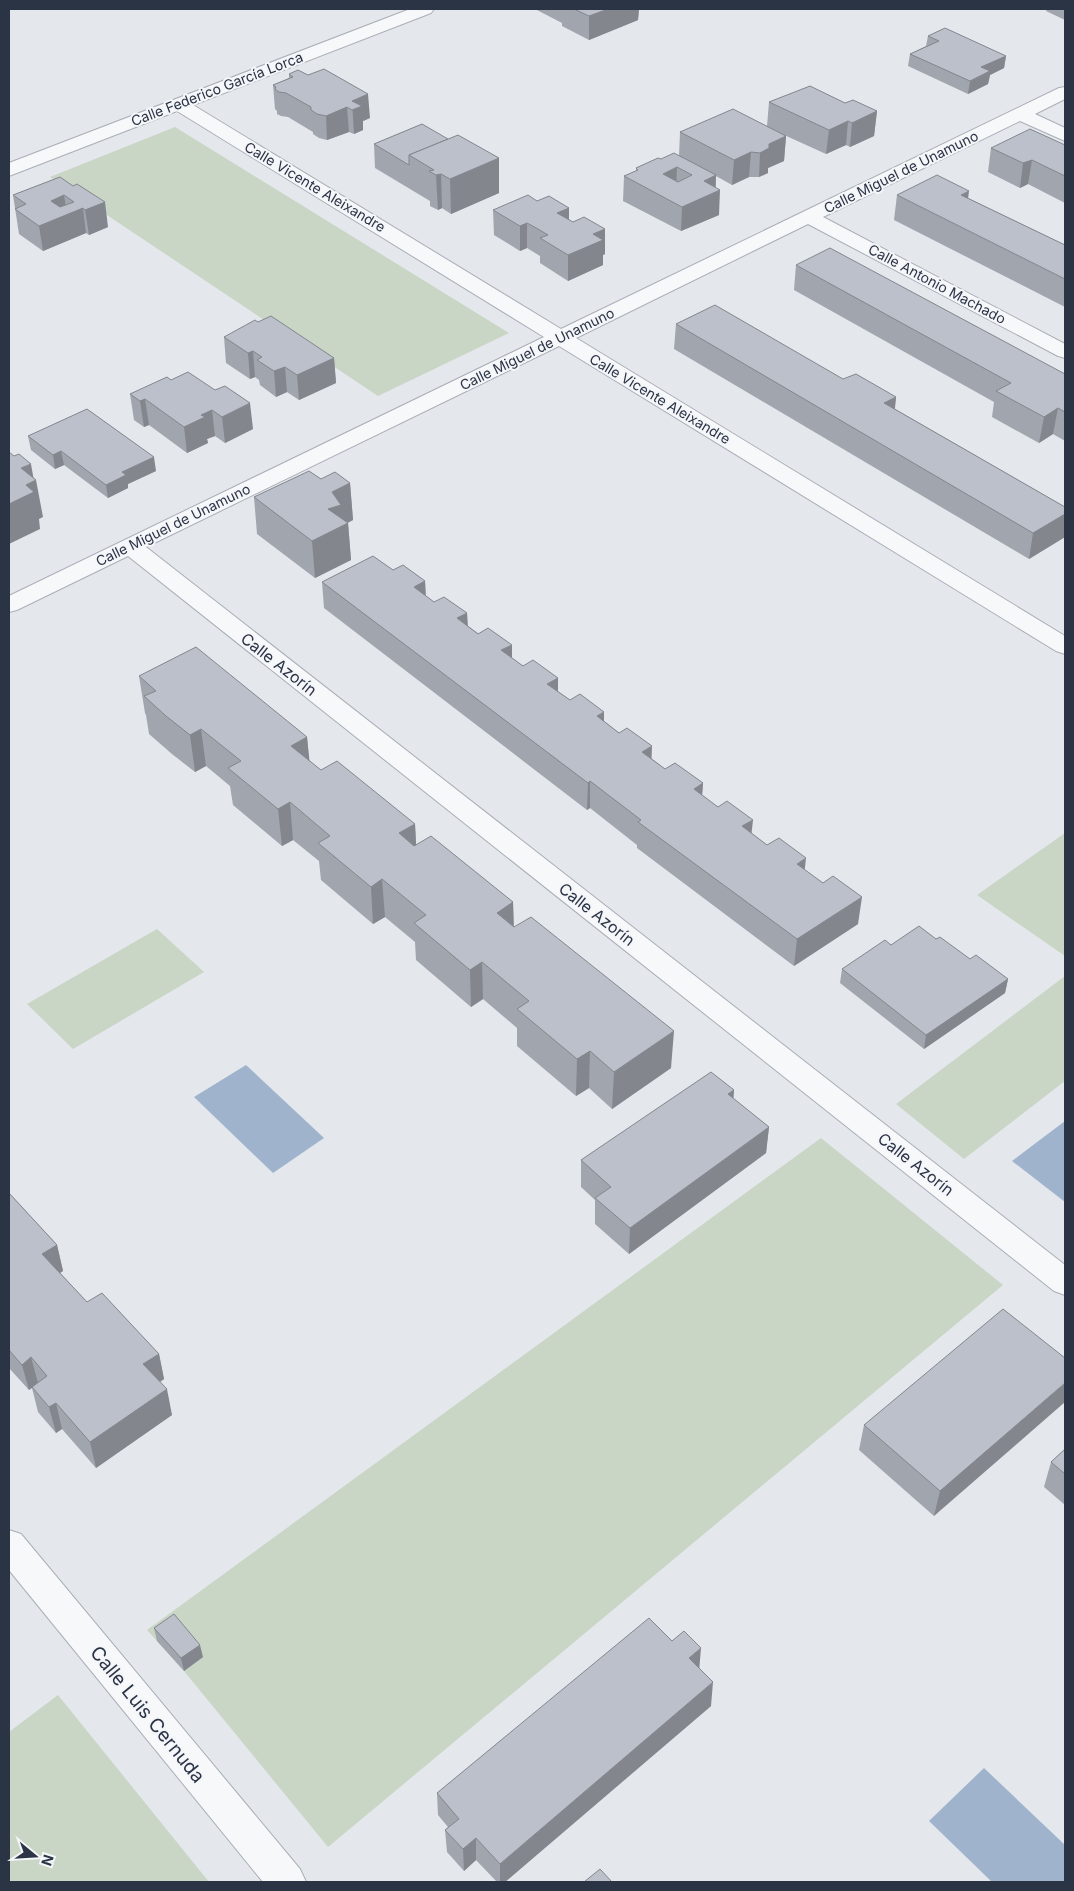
<svg xmlns="http://www.w3.org/2000/svg" width="1074" height="1891" font-family="Inter,sans-serif">
  <style>
    .green { fill: #c9d6c5 }
    .water { fill: #9fb4cc }
    .lines { fill: none; stroke-linecap: round; stroke-linejoin: round }
    .minor-casing { stroke: #a9aeb7; stroke-width: 2 }
    .minor { fill: #f7f8fa; fill-rule: evenodd }
    .wall { fill: #a1a5ae }
    .shaded-wall { fill: #83868d }
    .building { fill: #bbc0ca; stroke: #83868d; fill-rule: evenodd }
    .labels { text-anchor: middle; stroke-width: 4; stroke-linejoin: round; paint-order: stroke }
    .far-street-label { font-size: 14px; fill: #2b3445; stroke: #f4f6f9 }
    .street-label { font-size: 16px; fill: #2b3445; stroke: #f4f6f9 }
    .near-street-label { font-size: 19px; fill: #2b3445; stroke: #f4f6f9 }
  </style>
  <rect width="100%" height="100%" fill="#e4e7ec"/>
  <g class="green">
    <polygon points="175,127 509,333 378,396 50,177"/>
    <polygon points="1065,833 1065,956 977,895"/>
    <polygon points="157,929 204,972 73,1049 27,1004"/>
    <polygon points="1065,976 1065,1081 964,1159 896,1104"/>
    <polygon points="821,1138 1003,1285 328,1847 184,1671 147,1630"/>
    <polygon points="58,1695 209,1882 9,1882 9,1732"/>
  </g>
  <g class="water">
    <polygon points="246,1065 324,1138 273,1173 194,1097"/>
    <polygon points="1065,1121 1065,1202 1012,1161"/>
    <polygon points="984,1768 1065,1845 1065,1882 992,1882 929,1821"/>
  </g>
  <g class="lines">
    <g class="minor-casing">
      <g id="minor">
        <polygon points="410,9 434,9 431,13 193,105 561,329 1059,88 1065,87 1065,99 1035,114 1065,128 1065,141 1020,121 823,217 1065,344 1065,358 1058,356 808,224 576,338 1065,636 1065,654 1056,651 559,346 146,547 1065,1265 1065,1295 1054,1291 128,556 17,610 9,612 9,596 544,337 177,111 9,176 9,163"/>
        <polygon points="9,1530 21,1534 300,1869 306,1882 263,1882 9,1570"/>
      </g>
    </g>
    <use href="#minor" class="minor"/>
  </g>
  <g class="wall">
    <polygon points="535,9 639,9 638,20 589,40 562,26 562,23"/>
    <polygon points="1047,9 1065,9 1065,20 1046,11"/>
    <polygon points="928,36 1006,56 1004,68 990,75 988,84 968,94 908,66 910,54 926,46"/>
    <polygon points="289,74 370,118 363,121 363,130 354,134 349,132 327,140 319,138 313,134 313,132 288,117 281,116 277,114 277,111 275,109 273,85 289,78"/>
    <polygon points="769,102 845,103 877,111 874,136 850,147 846,145 826,154 771,129 786,136 784,161 768,168 768,173 759,177 749,177 732,185 716,176 716,188 719,215 681,231 623,201 624,176 636,171 636,168 661,159 679,156 680,132 767,126"/>
    <polygon points="422,124 499,193 451,214 442,208 438,210 430,206 430,201 375,168 374,144"/>
    <polygon points="1065,145 1065,203 1028,184 1020,188 988,172 991,148"/>
    <polygon points="60,177 108,227 89,235 86,233 43,251 19,234 13,195"/>
    <polygon points="897,195 968,198 1065,245 1065,307 894,220"/>
    <polygon points="537,201 569,208 569,220 573,222 605,229 605,254 603,255 603,265 568,281 540,263 540,256 527,248 520,251 494,235 493,210"/>
    <polygon points="796,265 1065,374 1065,441 1053,434 1039,443 992,417 994,402 794,290"/>
    <polygon points="676,324 896,397 895,409 1065,507 1065,537 1029,559 674,349"/>
    <polygon points="224,337 334,358 336,383 299,400 287,392 276,397 260,385 259,380 255,377 250,379 226,363"/>
    <polygon points="171,380 253,429 225,443 215,436 207,439 208,443 187,453 149,425 144,427 134,420 130,394"/>
    <polygon points="28,436 156,471 128,484 128,488 108,498 64,465 55,469 31,450"/>
    <polygon points="321,479 350,483 353,520 348,523 351,560 315,578 257,534 254,497"/>
    <polygon points="393,570 425,581 426,596 434,602 467,613 468,626 570,700 604,721 665,769 703,783 702,795 767,845 805,870 858,924 794,966 637,848 637,845 590,808 587,810 324,608 322,582"/>
    <polygon points="139,676 307,737 309,761 321,770 415,824 416,845 513,902 514,927 671,1068 612,1109 589,1088 576,1096 517,1046 517,1028 483,999 471,1007 416,960 415,942 385,917 373,924 321,880 319,861 293,840 282,846 233,805 230,786 206,766 195,772 172,754 149,734 146,715 145,713"/>
    <polygon points="936,939 970,959 1008,979 1005,993 924,1049 840,983 842,969 891,945"/>
    <polygon points="734,1090 733,1099 769,1127 766,1153 629,1254 595,1224 595,1200 581,1187 581,1160"/>
    <polygon points="9,1193 57,1245 63,1271 60,1273 87,1302 159,1354 164,1379 160,1382 172,1415 96,1468 62,1429 56,1433 38,1412 32,1388 29,1390 9,1368"/>
    <polygon points="1065,1358 934,1516 859,1450 864,1425"/>
    <polygon points="1065,1449 1065,1505 1044,1487 1051,1462"/>
    <polygon points="154,1628 203,1657 184,1671 157,1641"/>
    <polygon points="699,1668 711,1706 505,1882 497,1882 476,1860 464,1871 447,1852 445,1830 448,1827 438,1815 437,1793"/>
  </g>
  <g class="shaded-wall">
    <polygon points="608,9 639,9 638,20 589,40 589,16"/>
    <polygon points="1006,56 1004,68 990,75 988,84 968,94 970,81 981,67"/>
    <polygon points="368,94 370,118 363,121 363,130 354,134 352,101"/>
    <polygon points="347,107 349,132 327,140 326,116"/>
    <polygon points="877,111 874,136 850,147 852,123"/>
    <polygon points="848,121 846,145 826,154 829,130"/>
    <polygon points="786,136 784,161 768,168 768,173 759,177 760,153 769,144"/>
    <polygon points="751,152 749,177 732,185 734,160"/>
    <polygon points="499,158 499,193 451,214 450,179"/>
    <polygon points="1032,160 1028,184 1020,188 1023,163"/>
    <polygon points="677,167 676,192 663,174"/>
    <polygon points="441,174 442,208 438,210 436,175"/>
    <polygon points="716,175 715,192 720,190 719,215 681,231 682,207 704,181"/>
    <polygon points="969,191 966,215 961,195"/>
    <polygon points="64,195 67,214 83,208 86,233 43,251 39,226 51,201"/>
    <polygon points="105,202 108,227 89,235 85,210"/>
    <polygon points="569,208 569,233 557,213"/>
    <polygon points="527,223 527,248 520,251 520,226"/>
    <polygon points="605,229 605,254 603,255 603,265 568,281 568,255 593,234"/>
    <polygon points="253,351 255,377 250,379 248,353"/>
    <polygon points="334,358 336,383 299,400 297,375"/>
    <polygon points="285,367 287,392 276,397 274,371"/>
    <polygon points="896,397 893,423 884,403"/>
    <polygon points="145,399 149,425 144,427 140,401"/>
    <polygon points="250,403 253,429 225,443 222,417"/>
    <polygon points="1058,408 1053,434 1039,443 1044,417"/>
    <polygon points="212,410 215,436 207,439 208,443 187,453 184,427 201,415"/>
    <polygon points="61,451 64,465 55,469 53,455"/>
    <polygon points="154,457 156,471 128,484 128,488 108,498 106,485 122,472"/>
    <polygon points="31,464 34,481 36,480 43,517 39,519 40,529 9,544 9,504 21,468"/>
    <polygon points="350,483 353,520 342,525 348,523 351,560 315,578 312,541 328,509 332,492"/>
    <polygon points="1065,514 1065,537 1029,559 1033,533"/>
    <polygon points="425,581 426,608 414,587"/>
    <polygon points="467,613 468,639 457,618"/>
    <polygon points="512,645 512,671 501,650"/>
    <polygon points="558,678 558,705 547,684"/>
    <polygon points="604,712 604,738 597,716"/>
    <polygon points="201,729 206,766 195,772 190,735"/>
    <polygon points="307,737 311,775 291,746"/>
    <polygon points="652,746 651,773 642,752"/>
    <polygon points="590,781 590,808 587,810 588,783"/>
    <polygon points="703,783 701,810 694,789"/>
    <polygon points="290,802 293,840 282,846 278,809"/>
    <polygon points="753,820 750,847 742,826"/>
    <polygon points="415,824 417,861 399,833"/>
    <polygon points="806,858 803,885 797,864"/>
    <polygon points="382,879 385,917 373,924 371,887"/>
    <polygon points="862,897 858,924 794,966 797,939"/>
    <polygon points="513,902 514,940 497,913"/>
    <polygon points="482,962 483,999 471,1007 470,970"/>
    <polygon points="1008,979 1005,993 924,1049 926,1035"/>
    <polygon points="674,1031 671,1068 612,1109 614,1072"/>
    <polygon points="590,1051 589,1088 576,1096 577,1059"/>
    <polygon points="734,1090 732,1117 728,1094"/>
    <polygon points="769,1127 766,1153 629,1254 630,1228"/>
    <polygon points="57,1245 63,1271 49,1280 42,1254"/>
    <polygon points="159,1354 164,1379 148,1390 143,1364"/>
    <polygon points="31,1357 38,1383 29,1390 22,1365"/>
    <polygon points="1065,1383 1065,1402 934,1516 940,1491"/>
    <polygon points="167,1389 172,1415 96,1468 90,1442"/>
    <polygon points="56,1403 62,1429 56,1433 49,1407"/>
    <polygon points="200,1645 203,1657 184,1671 181,1658"/>
    <polygon points="701,1648 699,1672 689,1658"/>
    <polygon points="713,1682 711,1706 505,1882 500,1882 500,1864"/>
    <polygon points="476,1838 476,1860 464,1871 463,1849"/>
  </g>
  <g class="building">
    <polygon points="574,9 608,9 589,16"/>
    <polygon points="945,28 1006,56 981,67 990,71 970,81 910,54 939,41 928,36"/>
    <polygon points="324,69 368,94 352,101 362,106 352,110 347,107 326,116 317,114 311,110 311,107 286,93 279,92 275,89 276,87 273,85 293,77 289,74 298,70 308,75"/>
    <polygon points="810,86 845,103 853,100 877,111 852,123 848,121 829,130 769,102"/>
    <polygon points="733,109 786,136 769,144 769,148 760,153 751,152 734,160 680,132"/>
    <polygon points="422,124 448,139 409,155 409,165 374,144"/>
    <polygon points="1030,129 1065,145 1065,176 1032,160 1023,163 991,148"/>
    <polygon points="458,135 499,158 450,179 441,174 436,175 429,171 434,170 409,155"/>
    <path d="M674 153 716 175 704 181 720 190 682 207 624 176 638 170 636 168 658 158 661 159ZM677 167 692 175 678 182 663 174Z"/>
    <polygon points="937,175 969,191 961,195 1065,245 1065,279 897,195"/>
    <path d="M60 177 73 186 77 184 105 202 85 210 83 208 39 226 15 209 26 204 13 195ZM64 195 74 202 60 207 51 201Z"/>
    <polygon points="528,195 537,201 549,196 569,208 557,213 573,222 584,217 605,229 593,234 603,240 568,255 540,238 548,235 538,229 527,223 520,226 493,210"/>
    <polygon points="830,248 1065,374 1065,412 1058,408 1044,417 996,391 1011,383 796,265"/>
    <polygon points="715,305 843,379 856,374 896,397 884,403 1065,507 1065,514 1033,533 676,324"/>
    <polygon points="271,316 334,358 297,375 285,367 274,371 257,360 262,357 253,351 248,353 224,337 255,320 258,322"/>
    <polygon points="188,372 215,390 225,386 250,403 222,417 212,410 201,415 205,417 184,427 145,399 140,401 130,394 167,377 171,380"/>
    <polygon points="87,409 154,457 122,472 126,475 106,485 61,451 53,455 28,436"/>
    <polygon points="9,452 14,456 19,454 31,464 21,468 36,480 26,485 34,492 9,504"/>
    <polygon points="309,471 321,479 335,472 350,483 332,492 341,505 328,509 348,523 312,541 254,497"/>
    <polygon points="373,556 393,570 403,565 425,581 414,587 434,602 444,597 467,613 457,618 478,634 488,628 512,645 501,650 523,666 533,660 558,678 547,684 570,700 580,694 604,712 597,716 619,733 627,728 652,746 642,752 665,769 675,763 703,783 694,789 718,807 727,801 753,820 742,826 767,845 779,838 806,858 797,864 823,883 833,876 862,897 797,939 638,822 641,820 590,781 588,783 322,582"/>
    <polygon points="196,647 307,737 291,746 321,770 337,761 415,824 399,833 414,846 431,836 513,902 497,913 514,927 531,917 674,1031 614,1072 590,1051 577,1059 517,1009 529,1001 482,962 470,970 414,923 426,915 382,879 371,887 318,843 330,836 290,802 278,809 228,768 241,761 201,729 190,735 166,716 144,696 156,691 139,676"/>
    <polygon points="919,926 936,939 940,937 970,959 976,955 1008,979 926,1035 842,969 885,940 891,945"/>
    <polygon points="711,1072 734,1090 728,1094 769,1127 630,1228 595,1198 611,1187 581,1160"/>
    <polygon points="9,1193 57,1245 42,1254 87,1302 102,1293 159,1354 143,1364 167,1389 90,1442 56,1403 49,1407 32,1387 47,1376 31,1357 22,1365 9,1350"/>
    <polygon points="1003,1309 1065,1358 1065,1383 940,1491 864,1425"/>
    <polygon points="1065,1449 1065,1474 1051,1462"/>
    <polygon points="174,1614 200,1645 181,1658 154,1628"/>
    <polygon points="649,1618 672,1641 684,1631 701,1648 689,1658 713,1682 500,1864 476,1838 463,1849 445,1830 459,1819 437,1793"/>
    <polygon points="600,1869 612,1882 584,1882"/>
  </g>
  <g class="labels">
    <g class="far-street-label">
      <text transform="translate(217 89) rotate(-21)" y="5">Calle Federico García Lorca</text>
      <text transform="translate(901 172) rotate(-26)" y="5">Calle Miguel de Unamuno</text>
      <text transform="translate(315 187) rotate(31)" y="5">Calle Vicente Aleixandre</text>
      <text transform="translate(937 284) rotate(28)" y="5">Calle Antonio Machado</text>
      <text transform="translate(537 349) rotate(-26)" y="5">Calle Miguel de Unamuno</text>
      <text transform="translate(660 399) rotate(31)" y="5">Calle Vicente Aleixandre</text>
      <text transform="translate(173 525) rotate(-26)" y="5">Calle Miguel de Unamuno</text>
    </g>
    <g class="street-label">
      <text transform="translate(279 664) rotate(38)" y="6">Calle Azorín</text>
      <text transform="translate(597 914) rotate(38)" y="6">Calle Azorín</text>
      <text transform="translate(916 1164) rotate(38)" y="6">Calle Azorín</text>
    </g>
    <g class="near-street-label">
      <text transform="translate(148 1714) rotate(51)" y="7">Calle Luis Cernuda</text>
    </g>
  </g>
  <rect width="1074" height="1891" fill="none" stroke="#2b3445" stroke-width="20"/>
  <g transform="translate(35 1856) rotate(108)" stroke="#f4f6f9" stroke-width="4" paint-order="stroke">
  <path d="M0-4L9 19L0 12L-9 19Z" fill="#2b3445"/>
  <text y="-8" font-size="14" font-weight="bold" text-anchor="middle" fill="#2b3445">N</text>
  </g>
</svg>
